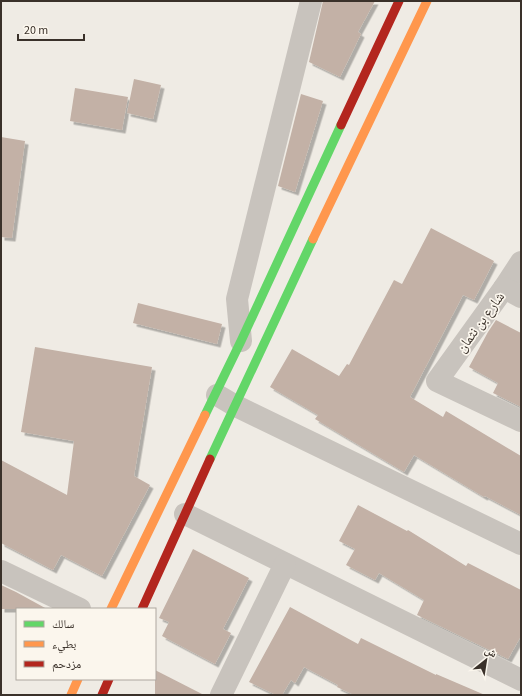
<svg xmlns="http://www.w3.org/2000/svg" width="522" height="696" font-family="'Source Sans 3','Noto Naskh Arabic',sans-serif">
  <style>
    .building { fill: #c3b1a6; filter: url(#shadow) }
    .lines { fill: none; stroke-linecap: round; stroke-linejoin: round }
    .street { stroke: #c8c3bd; stroke-width: 22 }
    .fast { stroke: #63d668; stroke-width: 9 }
    .slow { stroke: #ff974d; stroke-width: 9 }
    .jam { stroke: #b3261e; stroke-width: 9 }
    .labels { text-anchor: middle; stroke-width: 3.5; stroke-linejoin: round; paint-order: stroke }
    .street-label { font-size: 14px; fill: #3a312a; stroke: #fbf6ed }
  </style>
  <defs>
    <filter id="shadow"><feDropShadow dx="3.5" dy="3.5" stdDeviation="0" flood-color="#0004"/></filter>
  </defs>
  <rect width="100%" height="100%" fill="#efebe4"/>
  <g class="building">
    <polygon points="323,1 375,1 358,32 361,34 340,77 309,62"/>
    <polygon points="134,79 161,85 153,119 127,113"/>
    <polygon points="75,88 128,97 122,130 70,121"/>
    <polygon points="301,94 323,101 295,192 278,186"/>
    <polygon points="1,137 25,141 12,238 1,237"/>
    <polygon points="431,228 494,261 474,300 463,295 410,397 443,417 446,411 521,456 521,515 485,496 484,497 414,455 404,472 315,419 318,415 270,387 292,349 339,376 347,364 349,365 394,280 402,284"/>
    <polygon points="138,303 222,324 217,344 133,323"/>
    <polygon points="496,320 521,333 521,407 493,393 498,383 469,367 488,332"/>
    <polygon points="35,347 152,367 134,476 150,485 102,576 61,555 53,570 1,543 1,460 67,495 74,441 21,432"/>
    <polygon points="358,505 407,531 408,530 466,566 468,563 521,590 521,636 508,659 417,615 424,600 379,573 375,580 346,565 355,549 339,541"/>
    <polygon points="193,549 249,578 223,629 231,633 215,664 162,636 169,622 159,618"/>
    <polygon points="1,585 16,592 47,609 1,609"/>
    <polygon points="290,607 358,644 361,638 436,675 436,674 485,695 354,695 337,687 338,685 304,667 295,683 291,680 282,695 276,695 249,682"/>
    <polygon points="155,670 204,695 155,695"/>
  </g>
  <g class="lines">
    <g class="street">
      <polyline points="521,262 504,288 437,381 521,421"/>
      <polyline points="504,288 521,297"/>
      <polyline points="241,341 237,299 311,1"/>
      <polyline points="217,395 234,405 521,544"/>
      <polyline points="185,514 521,680"/>
      <polyline points="1,571 80,609"/>
      <polyline points="221,695 285,564"/>
    </g>
    <g class="fast">
      <polyline points="205,415 241,341 341,125"/>
      <polyline points="210,459 313,239"/>
    </g>
    <g class="slow">
      <polyline points="313,239 427,1"/>
      <polyline points="111,609 205,415"/>
      <polyline points="71,695 78,679"/>
    </g>
    <g class="jam">
      <polyline points="341,125 399,1"/>
      <polyline points="142,609 210,459"/>
      <polyline points="102,695 109,679"/>
    </g>
  </g>
  <g class="labels">
    <g class="street-label">
      <text transform="translate(480 322) rotate(-54)" y="5">شارع بن نثمان</text>
    </g>
  </g>
  <rect width="522" height="696" fill="none" stroke="#3a312a" stroke-width="4"/>
  <rect x="16" y="608" width="140" height="72" fill="#fbf6ed" stroke="#aea79f"/>
  <rect x="24" y="621" width="20" height="6" fill="#63d668" stroke="#aea79f"/>
  <text x="52" y="628" font-size="12" fill="#3a312a">سالك</text>
  <rect x="24" y="641" width="20" height="6" fill="#ff974d" stroke="#aea79f"/>
  <text x="52" y="648" font-size="12" fill="#3a312a">بطيء</text>
  <rect x="24" y="661" width="20" height="6" fill="#b3261e" stroke="#aea79f"/>
  <text x="52" y="668" font-size="12" fill="#3a312a">مزدحم</text>
  <g transform="translate(486 660) rotate(30)" stroke="#fbf6ed" stroke-width="3" paint-order="stroke">
  <path d="M0-3L7 15L0 10L-7 15Z" fill="#3a312a"/>
  <text y="-6" font-size="11" font-weight="bold" text-anchor="middle" fill="#3a312a">ش</text>
  </g>
  <path d="M18 34v6h66v-6" fill="none" stroke="#3a312a" stroke-width="2"/>
  <text x="24" y="34" font-size="12" fill="#3a312a" stroke="#fbf6ed" stroke-width="3" paint-order="stroke">20 m</text>
</svg>
